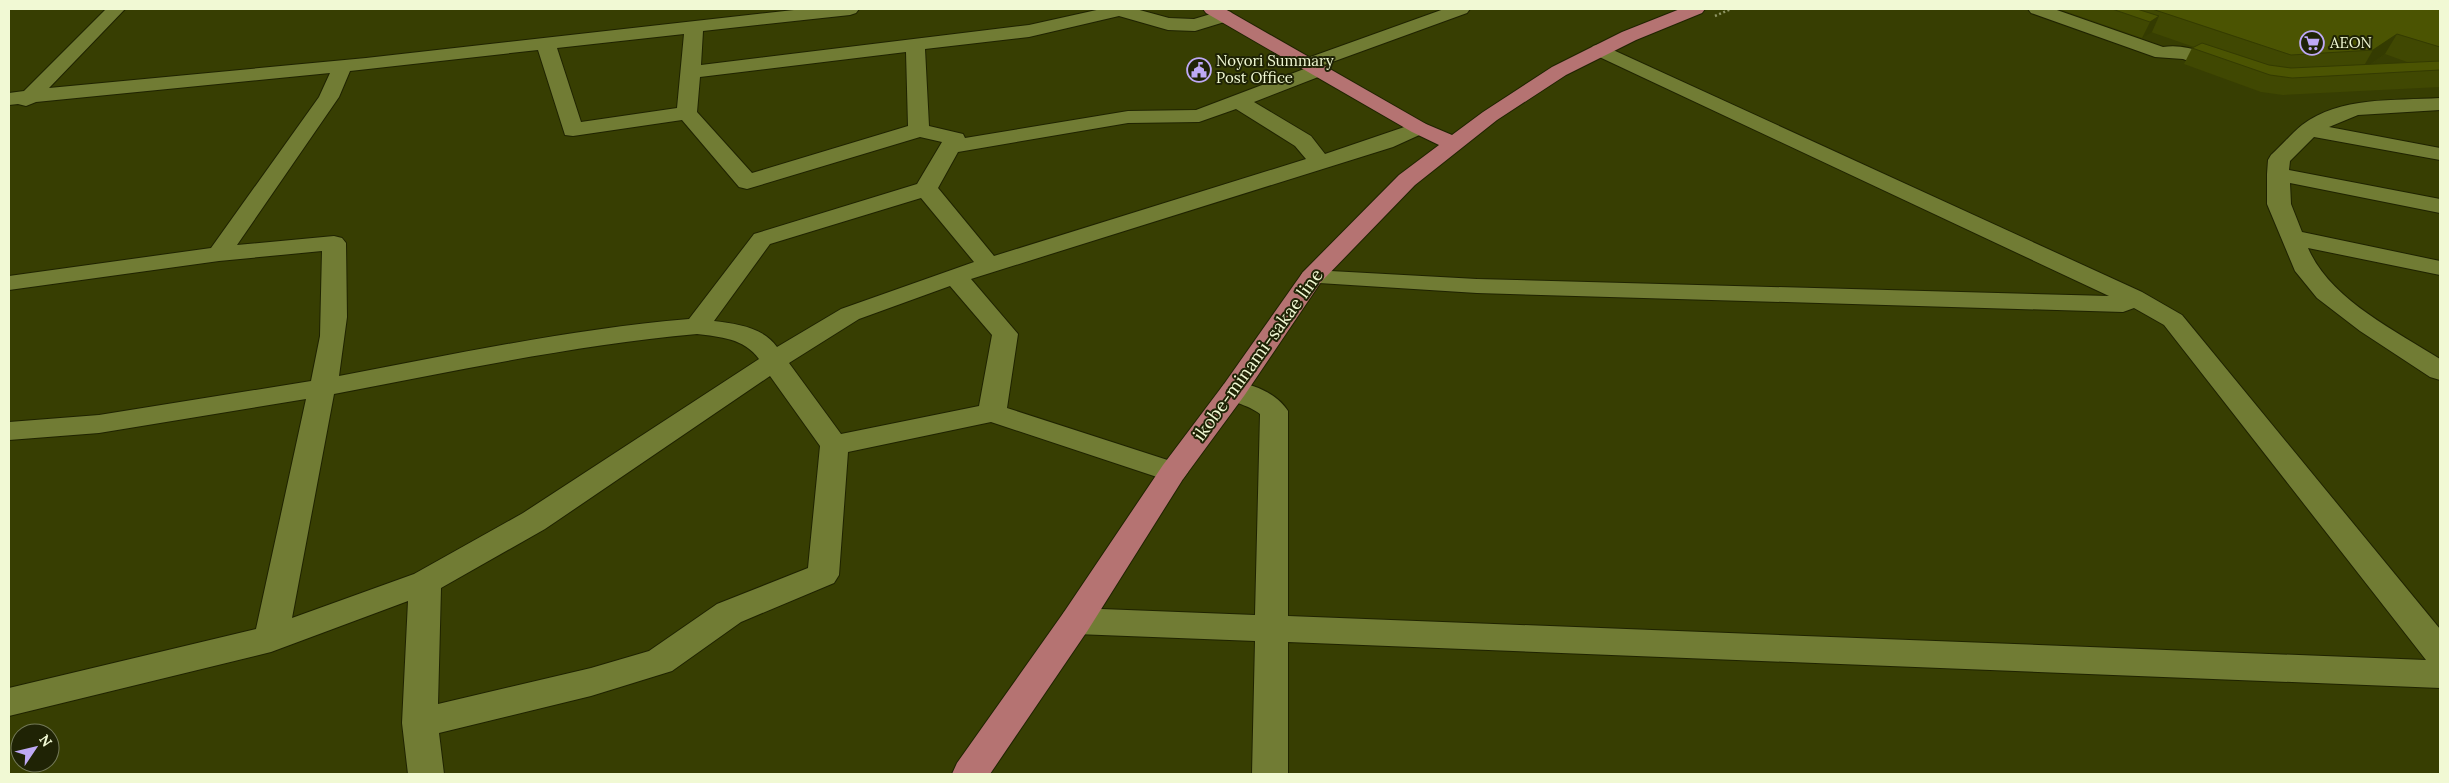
<svg xmlns="http://www.w3.org/2000/svg" width="2449" height="783" font-family="Lora,serif">
  <style>
    .lines { fill: none; stroke-linecap: round; stroke-linejoin: round }
    .minor-casing { stroke: #1f2300; stroke-width: 2 }
    .major-casing { stroke: #1f2300; stroke-width: 2 }
    .path { stroke: #8f9665; stroke-width: 2.5; stroke-dasharray: 2 2.5; stroke-linecap: butt }
    .minor { fill: #717c34; fill-rule: evenodd }
    .major { fill: #b57372; fill-rule: evenodd }
    .wall { fill: #404802; fill-rule: evenodd }
    .shaded-wall { fill: #343b01 }
    .building { fill: #4b5402; stroke: #343b01 }
    .labels { text-anchor: middle; stroke-width: 4; stroke-linejoin: round; paint-order: stroke }
    .far-poi-label { font-size: 15px; fill: #f1f9d4; stroke: #1f2305; text-anchor: start }
    .street-label { font-size: 18px; fill: #f1f9d4; stroke: #1f2305 }
  </style>
  <rect width="100%" height="100%" fill="#373e02"/>
  <g class="lines">
    <g class="minor-casing">
      <g id="minor">
        <path d="M106 9H125L49 88 366 58 803 9H859L856 13 850 15 703 31 701 65 1029 25 1101 9H1136L1169 18 1194 19 1224 10 1231 12 1233 16 1231 20 1195 31 1168 30 1119 16 1029 37 925 49 929 126 963 134 965 138 1128 111 1196 110 1304 69 1299 64 1302 60 1444 9H1470L1467 13 1324 65 1329 70 1326 74 1254 102 1311 136 1325 154 1419 122 1426 124 1430 128 1426 132 1393 147 971 279 1018 334 1007 408 1183 465 1188 472 1183 479 1173 482 1163 479 991 422 848 452 839 575 834 583 741 622 672 671 591 696 439 733 444 774H408L402 723 408 601 271 652 9 716V688L256 629 306 399 99 433 9 440V422L99 415 311 381 320 336 322 251 219 261 9 290V276L211 248 319 97 330 73 36 102 26 106 18 104 9 105V93L24 91ZM684 34 677 108 581 122 557 48ZM538 50 565 135 573 136 682 120 739 187 747 189 920 137 942 142 917 184 754 234 689 319C571 329 455 354 339 376L347 317 346 243 342 238 334 236 237 245 339 97 350 71ZM906 52 908 126 752 173 697 112 700 77ZM1236 109 1295 146 1306 159 994 256 938 188 958 152 1128 123 1199 122ZM921 198 974 262 841 309 777 347C763 327 737 324 714 321L770 244ZM950 286 992 335 979 406 841 434 789 363 859 319ZM697 334C720 337 744 338 759 359L523 513 414 574 292 618 334 394C455 371 575 345 697 334ZM770 376 820 446 808 568 717 604 649 651 591 668 438 704 441 588 545 529Z"/>
        <path d="M2028 9H2054L2163 47C2187 43 2211 55 2232 64L2235 68 2232 72 2225 74 2183 59 2155 57 2031 13Z"/>
        <path d="M1600 44 2142 292 2182 315 2440 629V688L1288 642V774H1252L1255 641 1076 634 1064 630 1060 621 1064 612 1076 608 1255 615 1260 414C1248 404 1228 403 1220 390L1224 384C1245 378 1277 393 1288 411V616L2426 660 2164 325 2134 308 2123 312 1477 293 1303 282 1300 277 1303 272 1312 270 1477 279 2109 296 1593 54 1590 50 1593 46Z"/>
        <path d="M2440 98V110L2358 115 2329 127 2440 148V160L2314 137 2290 161 2289 170 2440 199V213L2290 183 2291 204 2302 232 2440 261V275L2308 248C2330 299 2394 330 2440 359V380L2430 377 2360 331 2317 298 2295 271 2267 204V174L2268 160 2271 155C2281 146 2291 134 2302 125 2340 96 2394 101 2440 98Z"/>
      </g>
    </g>
    <g class="major-casing">
      <polygon id="major" points="1203,9 1225,9 1426,124 1452,135 1483,112 1552,67 1622,32 1680,9 1705,9 1702,13 1636,40 1566,75 1497,120 1415,185 1321,282 1244,396 1183,479 1088,630 990,774 952,774 957,763 1064,612 1163,465 1224,384 1303,272 1399,175 1439,145 1412,132 1206,13"/>
    </g>
    <polyline class="path" points="1715,16 1731,9"/>
    <use href="#minor" class="minor"/>
    <use href="#major" class="major"/>
  </g>
  <path class="wall" d="M2059 9H2440V87L2283 95 2261 92 2184 64 2192 48 2194 47 2151 32 2142 38ZM2385 54 2410 63 2371 64Z"/>
  <g class="shaded-wall">
    <polygon points="2159,16 2152,32 2142,38 2150,22"/>
    <polygon points="2397,34 2385,54 2361,71 2373,50"/>
  </g>
  <g class="building">
    <polygon points="2112,9 2137,9 2159,16 2150,22"/>
    <polygon points="2152,9 2440,9 2440,47 2397,34 2373,50 2291,55"/>
    <polygon points="2202,43 2269,65 2291,68 2440,61 2440,70 2292,78 2270,75 2192,48"/>
  </g>
  <defs>
    <g id="supermarket-ring" transform="scale(1.25)"><circle r="9.5" fill="#1f2305" stroke="#bea9f5" stroke-width="1.5"/><path d="M-6-5.5h2.5l.6 2H6L4.5 2H-2.5L-4.4-4H-6ZM-1.5 3.2a1.3 1.3 0 1 0 .1 0ZM3 3.2a1.3 1.3 0 1 0 .1 0Z" fill="#bea9f5"/></g>
    <g id="civic-ring" transform="scale(1.25)"><circle r="9.5" fill="#1f2305" stroke="#bea9f5" stroke-width="1.5"/><path d="M-.6-6.5H3V-4.5H.6V-3L4-1V1h2V6H-6V1h2V-1L-.6-3ZM-1.2 2.5V6h2.4V2.5Z" fill="#bea9f5"/></g>
  </defs>
  <g fill-rule="evenodd">
    <use href="#supermarket-ring" x="2312" y="43"/>
    <use href="#civic-ring" x="1199" y="70"/>
  </g>
  <g class="labels">
    <g class="far-poi-label">
      <text x="2330" y="48">AEON</text>
      <text x="1216" y="66">Noyori Summary<tspan x="1216" dy="17">Post Office</tspan></text>
    </g>
    <g class="street-label">
      <text transform="translate(1258 355) rotate(-54)" y="6">ikobe-minami-sakae line</text>
    </g>
  </g>
  <rect width="2449" height="783" fill="none" stroke="#f1f9d4" stroke-width="20"/>
  <g transform="translate(35 748) rotate(55)"><circle r="24" fill="#1f2305" stroke="#737958"/>
  <path d="M0-4L9 19L0 12L-9 19Z" fill="#bea9f5"/>
  <text y="-8" font-size="14" font-weight="bold" text-anchor="middle" fill="#f1f9d4">N</text>
  </g>
</svg>
